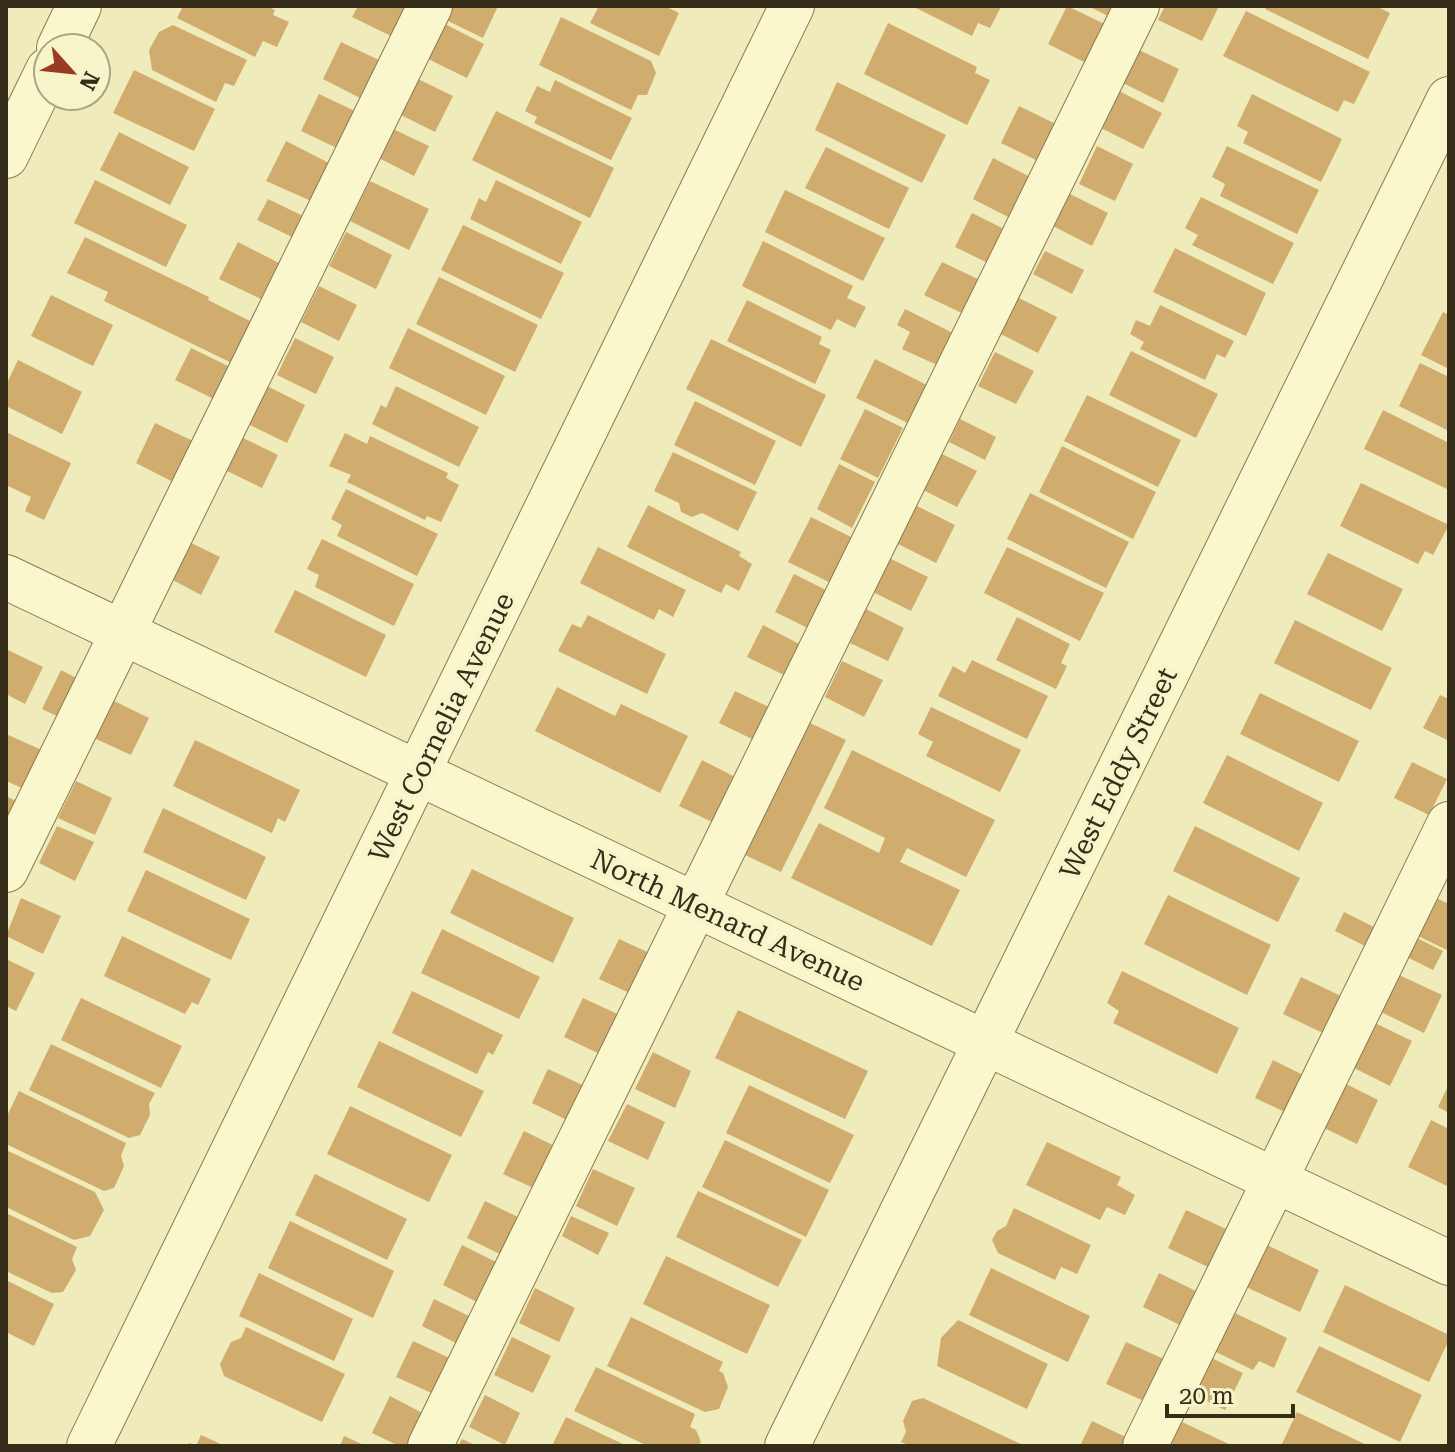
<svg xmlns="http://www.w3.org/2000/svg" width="1455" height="1452" font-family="'Roboto Serif',serif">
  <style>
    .building { fill: #d0ad6e }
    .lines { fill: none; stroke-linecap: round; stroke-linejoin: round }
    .minor-casing { stroke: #877a54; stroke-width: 46 }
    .minor { stroke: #faf7cd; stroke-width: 44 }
    .labels { text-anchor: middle; stroke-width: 8; stroke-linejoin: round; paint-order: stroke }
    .street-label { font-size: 28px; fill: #352d1a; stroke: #f7f4ca }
  </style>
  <rect width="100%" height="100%" fill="#efebba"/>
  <g class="building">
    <polygon points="183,6 267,6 275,10 273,15 289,22 277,47 263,41 255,57 177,18"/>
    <polygon points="358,6 400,6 406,9 393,37 352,17"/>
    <polygon points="453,6 498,6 483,38 446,20"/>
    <polygon points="599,6 665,6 679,13 659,56 590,23"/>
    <polygon points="912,6 999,6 1001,7 990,28 978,23 972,36"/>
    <polygon points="1067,6 1111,27 1090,65 1048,44"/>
    <polygon points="1088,6 1120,6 1114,19"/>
    <polygon points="1165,6 1219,6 1202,41 1158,20"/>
    <polygon points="1267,6 1376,6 1390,13 1368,59 1265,9"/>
    <polygon points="1246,11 1370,72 1354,104 1344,100 1338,112 1223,56"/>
    <polygon points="561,17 651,61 656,73 647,95 638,95 631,110 539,65"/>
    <polygon points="888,23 977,67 975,73 990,80 967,125 864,74"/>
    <polygon points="445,24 484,44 467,78 428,59"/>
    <polygon points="173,25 247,60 234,86 225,83 216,102 152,70 149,50 159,32"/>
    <polygon points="341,42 381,61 362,99 323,79"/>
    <polygon points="1139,50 1179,69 1163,103 1123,83"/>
    <polygon points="134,70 215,109 194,151 113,113"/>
    <polygon points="418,79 453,96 435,132 401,115"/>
    <polygon points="555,80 632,118 611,160 534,123 537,117 525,111 537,86 550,92"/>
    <polygon points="837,82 946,135 922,183 815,130"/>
    <polygon points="1119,91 1162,113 1143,149 1101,128"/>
    <polygon points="319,94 357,112 339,149 301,131"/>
    <polygon points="1252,94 1342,139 1321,182 1243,143 1248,132 1237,126"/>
    <polygon points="1019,106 1062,127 1044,164 1001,143"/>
    <polygon points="496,111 614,168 590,218 472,160"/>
    <polygon points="391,128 429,146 414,176 377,157"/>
    <polygon points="119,132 189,167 170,205 100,170"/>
    <polygon points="286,141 329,163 311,201 266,181"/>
    <polygon points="1097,146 1133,164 1115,201 1079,184"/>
    <polygon points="1227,146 1319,190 1297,234 1220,196 1225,184 1212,177"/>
    <polygon points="826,147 909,188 889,229 805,188"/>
    <polygon points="993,158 1034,179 1014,220 973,199"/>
    <polygon points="95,180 187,225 166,267 74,223"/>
    <polygon points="496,180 582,222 561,264 470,219 479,198 486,202"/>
    <polygon points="370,181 429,209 409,250 350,221"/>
    <polygon points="785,190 885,238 863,281 765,232"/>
    <polygon points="1068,193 1108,213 1092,246 1053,226"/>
    <polygon points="1201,197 1294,243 1273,284 1192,245 1198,235 1185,228"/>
    <polygon points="268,199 303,216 292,237 257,220"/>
    <polygon points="972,213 1008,231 992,265 955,247"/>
    <polygon points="463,225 564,273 541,319 441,270"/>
    <polygon points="346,232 392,255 376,289 329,266"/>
    <polygon points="85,237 209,297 208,300 256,324 236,365 104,301 108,292 67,273"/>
    <polygon points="763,241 853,286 847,298 866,307 855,328 837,319 831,330 742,286"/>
    <polygon points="238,242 279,263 261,299 219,279"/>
    <polygon points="1175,248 1266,293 1246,336 1153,292"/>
    <polygon points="1045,251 1084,270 1072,294 1033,274"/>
    <polygon points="942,262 982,281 966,315 924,295"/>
    <polygon points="439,277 538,325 515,372 416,324"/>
    <polygon points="319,286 357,305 339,341 301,322"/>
    <polygon points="51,295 113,325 93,366 31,336"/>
    <polygon points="1019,298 1057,317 1038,353 1001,334"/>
    <polygon points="747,300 822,337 819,344 831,350 815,384 727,341"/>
    <polygon points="1160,305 1234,341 1225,358 1217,354 1205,380 1140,349 1144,342 1130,334 1136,320 1150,326"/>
    <polygon points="905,309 953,333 937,365 902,349 910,332 897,325"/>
    <polygon points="1443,312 1449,315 1449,369 1421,355"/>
    <polygon points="408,328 505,376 486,415 389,368"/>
    <polygon points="295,338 334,357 316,394 277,375"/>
    <polygon points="711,339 826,395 801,447 686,389"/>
    <polygon points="191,348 230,367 214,399 175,380"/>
    <polygon points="1131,351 1218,394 1196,438 1109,395"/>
    <polygon points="995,352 1034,371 1016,404 978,386"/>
    <polygon points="875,359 929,386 910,424 856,398"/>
    <polygon points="18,360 82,392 62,434 6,406 6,385"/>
    <polygon points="1420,363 1449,377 1449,431 1399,406"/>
    <polygon points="267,386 305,405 287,443 248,424"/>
    <polygon points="396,386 479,427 459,467 372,424 381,405 386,408"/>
    <polygon points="1087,395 1181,440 1158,487 1064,441"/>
    <polygon points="695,401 776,441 755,485 674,445"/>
    <polygon points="865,409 903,428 878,478 840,459"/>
    <polygon points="1383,410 1449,443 1449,490 1364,449"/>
    <polygon points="960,419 996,437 985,460 949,442"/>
    <polygon points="155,423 195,442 175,483 136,463"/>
    <polygon points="6,432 71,463 44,520 25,511 31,497 6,485"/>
    <polygon points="345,433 367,444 370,436 448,473 446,478 459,485 441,522 427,516 425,520 347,482 351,475 329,466"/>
    <polygon points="241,437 278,455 262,488 225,470"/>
    <polygon points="1062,446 1156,492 1133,539 1039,492"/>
    <polygon points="673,452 757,492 738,531 702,513 692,517 681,512 679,503 654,491"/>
    <polygon points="942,454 977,471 957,507 923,490"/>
    <polygon points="839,464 875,482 852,528 817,509"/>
    <polygon points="1361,483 1449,525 1433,555 1425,551 1418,564 1340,526"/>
    <polygon points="346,489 438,534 417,576 337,536 342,525 331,519"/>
    <polygon points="1030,493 1129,542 1106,588 1007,539"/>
    <polygon points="648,505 741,552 739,556 752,564 739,591 726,584 721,593 627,547"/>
    <polygon points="915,505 955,525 936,563 896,543"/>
    <polygon points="811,517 855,539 833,584 788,562"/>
    <polygon points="322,539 414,584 394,626 315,587 319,575 307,569"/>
    <polygon points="187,541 220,557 201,595 169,578"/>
    <polygon points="598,547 686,590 673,617 659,609 654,620 580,583"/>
    <polygon points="1007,547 1104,593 1080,641 984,593"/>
    <polygon points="1328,553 1403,589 1382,631 1307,594"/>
    <polygon points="889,558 928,577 911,611 873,592"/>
    <polygon points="794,574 834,594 816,632 775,612"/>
    <polygon points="295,590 386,635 366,677 274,632"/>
    <polygon points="866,609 904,628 888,661 850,643"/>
    <polygon points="588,615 666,654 647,694 558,651 572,624 581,628"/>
    <polygon points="1017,617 1070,644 1061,663 1067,666 1056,689 996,660"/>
    <polygon points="1295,620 1392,668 1371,710 1274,663"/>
    <polygon points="763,625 803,646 788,677 747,657"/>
    <polygon points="6,649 43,667 25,704 6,694"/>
    <polygon points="972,660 1048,696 1027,739 938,696 953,666 965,673"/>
    <polygon points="842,661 883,680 864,717 825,697"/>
    <polygon points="61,670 80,680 63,719 42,709"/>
    <polygon points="557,687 615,716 621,704 688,736 660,793 535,731"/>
    <polygon points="735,691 771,708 756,741 719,723"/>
    <polygon points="1260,693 1359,741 1339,782 1240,734"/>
    <polygon points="1440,695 1449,699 1449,741 1423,728"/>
    <polygon points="112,700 149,718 131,755 94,738"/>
    <polygon points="931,707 1021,750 1000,792 926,756 933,742 918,734"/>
    <polygon points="808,722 846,740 781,872 743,854"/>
    <polygon points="6,734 44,751 24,789 6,781"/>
    <polygon points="195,740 300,790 285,822 278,818 272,833 173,786"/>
    <polygon points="852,750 995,820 966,877 907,848 900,862 960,890 932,946 791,878 819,823 879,853 885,838 824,808"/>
    <polygon points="1227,755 1323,803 1299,851 1203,803"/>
    <polygon points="702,760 741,780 718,825 679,806"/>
    <polygon points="1412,762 1447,779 1429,815 1394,798"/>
    <polygon points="76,781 112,798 95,835 58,818"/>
    <polygon points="6,796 20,803 6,831"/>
    <polygon points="163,808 266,857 246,900 143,852"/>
    <polygon points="57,826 94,842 75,881 39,863"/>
    <polygon points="1195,826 1300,878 1278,922 1173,871"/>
    <polygon points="472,869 574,918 553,963 450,913"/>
    <polygon points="146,870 250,919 231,960 127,911"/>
    <polygon points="1168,895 1271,945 1247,995 1144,944"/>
    <polygon points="1434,897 1449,904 1449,951 1416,935"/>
    <polygon points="21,898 61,916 43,954 6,936"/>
    <polygon points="1344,912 1374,927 1365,946 1335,931"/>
    <polygon points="442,929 540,977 519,1019 421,973"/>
    <polygon points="122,936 211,979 198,1005 192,1002 185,1014 104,976"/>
    <polygon points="1415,937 1443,951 1433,970 1405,956"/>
    <polygon points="619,939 656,956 636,996 599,979"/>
    <polygon points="6,959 35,973 16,1011 6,1006"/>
    <polygon points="1122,971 1239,1028 1217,1074 1113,1023 1119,1011 1107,1003"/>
    <polygon points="1397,974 1442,995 1424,1033 1379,1011"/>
    <polygon points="1301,977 1341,996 1323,1033 1283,1014"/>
    <polygon points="412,991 503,1035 493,1055 488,1052 477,1074 392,1033"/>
    <polygon points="81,998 182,1046 161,1088 61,1040"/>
    <polygon points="583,998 624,1017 604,1056 564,1037"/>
    <polygon points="738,1010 868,1071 845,1119 715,1058"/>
    <polygon points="1373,1022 1412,1041 1390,1086 1352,1067"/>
    <polygon points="379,1041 484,1091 461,1137 357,1087"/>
    <polygon points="51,1044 155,1093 149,1104 150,1115 140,1135 129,1138 29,1090"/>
    <polygon points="653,1052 691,1071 675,1108 635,1089"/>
    <polygon points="1273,1060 1307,1077 1289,1114 1255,1098"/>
    <polygon points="548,1069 591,1089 575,1124 532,1103"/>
    <polygon points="1338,1080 1378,1100 1357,1144 1316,1124"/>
    <polygon points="1449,1084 1449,1113 1438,1107"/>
    <polygon points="749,1085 854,1135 830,1183 726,1133"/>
    <polygon points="19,1091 126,1143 121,1156 124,1166 114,1188 104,1191 6,1144 6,1118"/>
    <polygon points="627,1104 665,1122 648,1160 608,1141"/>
    <polygon points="350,1106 452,1155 429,1202 327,1154"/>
    <polygon points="1431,1120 1449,1129 1449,1187 1408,1167"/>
    <polygon points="524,1131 563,1150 542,1192 503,1174"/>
    <polygon points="725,1140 829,1190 806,1237 702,1187"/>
    <polygon points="1047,1142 1121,1177 1117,1185 1135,1195 1125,1215 1107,1207 1100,1220 1026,1185"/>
    <polygon points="6,1150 95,1192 104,1210 90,1236 74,1240 6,1207"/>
    <polygon points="593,1169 635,1188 617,1226 576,1206"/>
    <polygon points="315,1174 407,1219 387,1260 295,1215"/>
    <polygon points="698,1191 802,1240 778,1287 676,1237"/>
    <polygon points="485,1201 526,1221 508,1258 467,1238"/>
    <polygon points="1014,1208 1091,1245 1077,1274 1061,1267 1055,1280 998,1253 992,1240 997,1231 1006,1226"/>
    <polygon points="1186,1210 1226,1229 1208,1267 1168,1248"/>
    <polygon points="6,1213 77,1247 72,1259 76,1270 63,1292 52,1293 6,1271"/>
    <polygon points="571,1216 609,1233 598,1255 562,1236"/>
    <polygon points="290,1221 394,1271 373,1318 268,1268"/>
    <polygon points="1263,1243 1319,1270 1300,1312 1244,1286"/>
    <polygon points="462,1245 504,1266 485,1306 443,1285"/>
    <polygon points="666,1256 770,1305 747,1354 643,1304"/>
    <polygon points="991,1268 1090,1316 1068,1362 969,1315"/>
    <polygon points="259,1273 353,1319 334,1361 239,1316"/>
    <polygon points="1159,1273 1198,1292 1182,1326 1143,1307"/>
    <polygon points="6,1280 54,1304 34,1346 6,1332"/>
    <polygon points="1345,1285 1449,1335 1449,1340 1429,1382 1323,1332"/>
    <polygon points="535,1288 575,1308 559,1342 519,1323"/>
    <polygon points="434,1299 475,1319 462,1346 422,1326"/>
    <polygon points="1233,1312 1287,1338 1274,1368 1259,1361 1253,1370 1214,1351"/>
    <polygon points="631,1317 723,1362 719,1371 723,1373 728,1387 719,1409 705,1412 607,1366"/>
    <polygon points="958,1320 1048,1364 1027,1409 937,1366 941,1338"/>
    <polygon points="246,1327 345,1374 322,1422 224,1376 220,1364 231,1342 241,1338"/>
    <polygon points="512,1337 551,1356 533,1393 494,1375"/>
    <polygon points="413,1341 454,1360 436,1395 396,1377"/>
    <polygon points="1126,1342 1164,1359 1144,1401 1106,1384"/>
    <polygon points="1319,1346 1422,1395 1400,1442 1296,1392"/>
    <polygon points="1207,1356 1243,1373 1225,1410 1190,1393"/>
    <polygon points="596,1367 695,1414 690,1427 696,1430 701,1442 698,1446 648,1446 574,1411"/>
    <polygon points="485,1395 520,1413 505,1445 469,1427"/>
    <polygon points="390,1396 428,1416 414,1446 399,1446 372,1433"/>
    <polygon points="923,1398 1025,1446 911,1446 901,1442 906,1432 903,1421 912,1401"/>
    <polygon points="1297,1412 1369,1446 1281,1446"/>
    <polygon points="566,1417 627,1446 552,1446"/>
    <polygon points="1092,1421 1130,1439 1127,1446 1080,1446"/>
    <polygon points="1182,1422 1233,1446 1170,1446"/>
    <polygon points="201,1435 225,1446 183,1446 190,1443 196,1446"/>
    <polygon points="344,1436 366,1446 340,1446"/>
    <polygon points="462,1439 477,1446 458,1446"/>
  </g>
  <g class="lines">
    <g class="minor-casing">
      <g id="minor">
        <polyline points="59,48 79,6"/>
        <polyline points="6,156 48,70"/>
        <polyline points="6,577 1449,1263"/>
        <polyline points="6,870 430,6"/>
        <polyline points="89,1446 792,6"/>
        <polyline points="430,1446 1137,6"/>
        <polyline points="787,1446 1449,99"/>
        <polyline points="1145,1446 1449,824"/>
      </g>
    </g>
    <use href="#minor" class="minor"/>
  </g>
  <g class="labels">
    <g class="street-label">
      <text transform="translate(441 727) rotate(-64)" y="10">West Cornelia Avenue</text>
      <text transform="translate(1118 773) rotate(-64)" y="10">West Eddy Street</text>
      <text transform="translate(728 920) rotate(25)" y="10">North Menard Avenue</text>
    </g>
  </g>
  <rect width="1455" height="1452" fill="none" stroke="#352d1a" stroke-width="16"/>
  <g transform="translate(72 72) rotate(117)"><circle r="38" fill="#f7f4ca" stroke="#a9a484" stroke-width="2"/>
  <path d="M0-6L14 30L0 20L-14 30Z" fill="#983b22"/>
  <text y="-12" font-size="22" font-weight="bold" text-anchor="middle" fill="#352d1a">N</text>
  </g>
  <path d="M1167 1404v12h126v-12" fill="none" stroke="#352d1a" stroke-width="4"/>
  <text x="1179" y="1404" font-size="24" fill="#352d1a" stroke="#f7f4ca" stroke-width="6" paint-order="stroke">20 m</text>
</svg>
